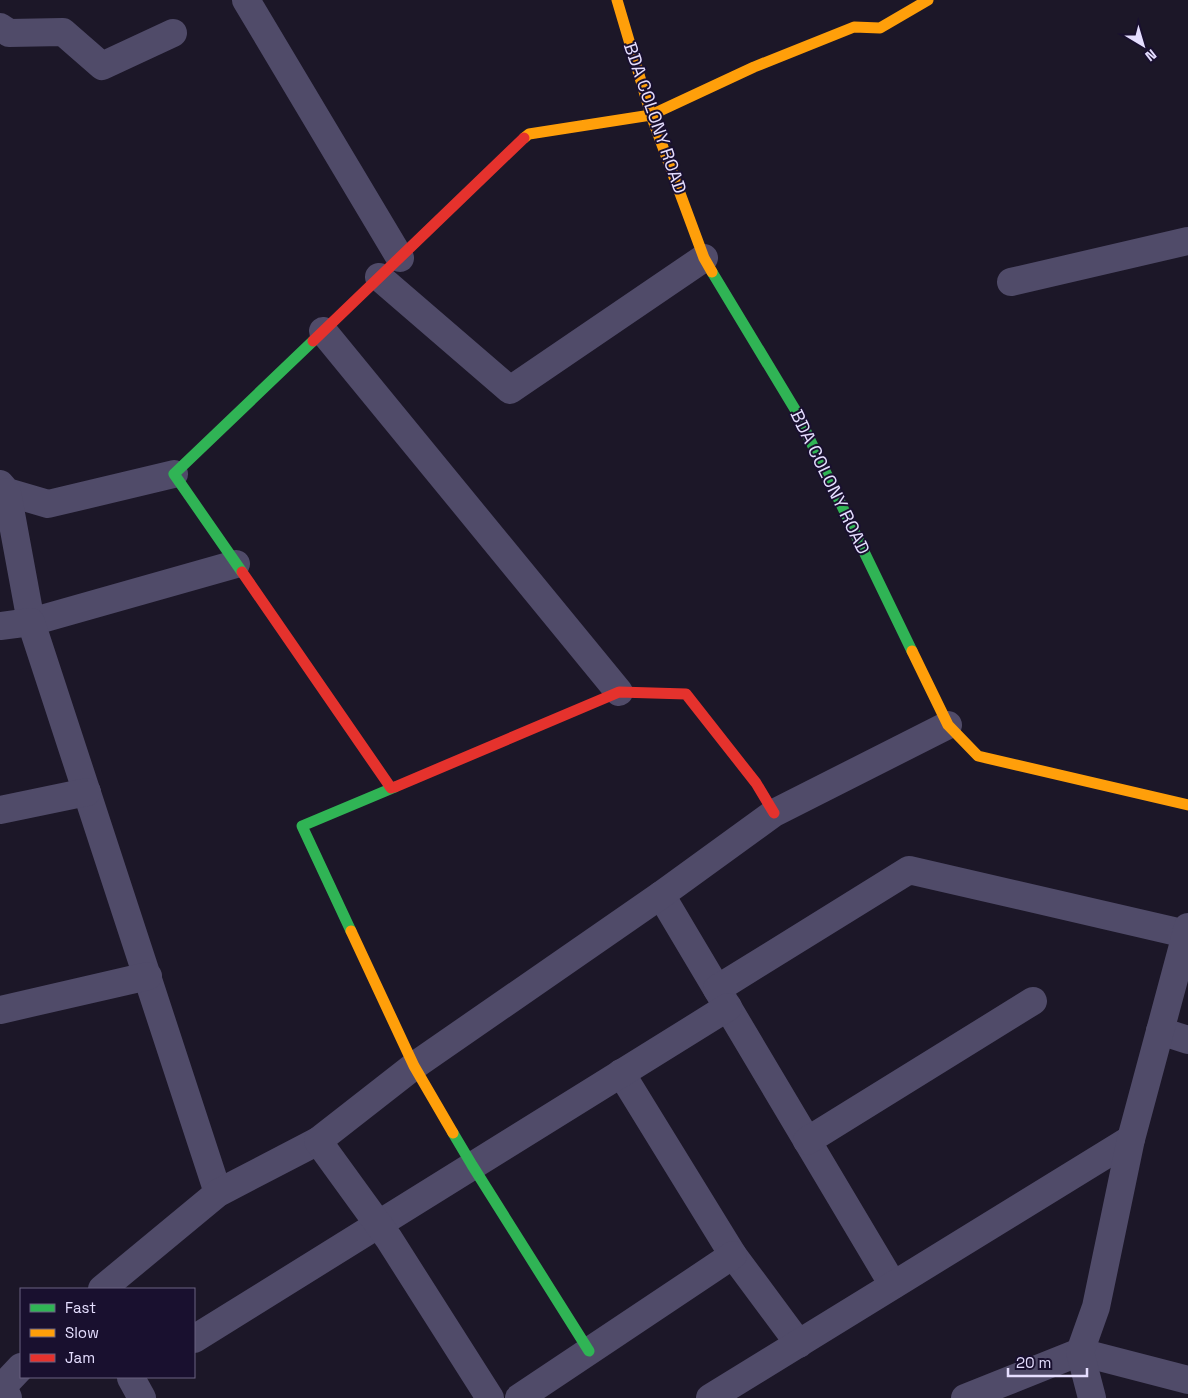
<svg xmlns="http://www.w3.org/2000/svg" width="1188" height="1398" font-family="'Space Grotesk',sans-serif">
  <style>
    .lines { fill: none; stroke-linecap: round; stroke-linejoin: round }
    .street { stroke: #504b69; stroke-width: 28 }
    .fast { stroke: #30b455; stroke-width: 11 }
    .slow { stroke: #ff9f0a; stroke-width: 11 }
    .jam { stroke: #e5322d; stroke-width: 11 }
    .labels { text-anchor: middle; stroke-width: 4; stroke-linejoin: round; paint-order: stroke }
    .street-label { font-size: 18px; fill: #e5deff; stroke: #19102f }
  </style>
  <rect width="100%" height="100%" fill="#1c1728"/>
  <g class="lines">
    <g class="street">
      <polyline points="246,0 400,258"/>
      <polyline points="0,27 9,33 63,32 102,66 173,33"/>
      <polyline points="379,277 510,390 704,258"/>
      <polyline points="1011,282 1188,241"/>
      <polyline points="323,331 619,692"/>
      <polyline points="0,484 7,492 48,504 174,474"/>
      <polyline points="7,492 31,622 236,564"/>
      <polyline points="0,626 31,622 218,1193"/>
      <polyline points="0,810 87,792"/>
      <polyline points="661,895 893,1285"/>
      <polyline points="717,989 909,870 1186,934"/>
      <polyline points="0,1010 148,976"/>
      <polyline points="1160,1031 1188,1040"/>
      <polyline points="621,1073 733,1255 799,1344"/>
      <polyline points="807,1141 1033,1001"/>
      <polyline points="102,1289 218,1193 318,1141"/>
      <polyline points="194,1339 728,1007"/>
      <polyline points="133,1377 131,1378 142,1398"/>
      <polyline points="8,1398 3,1386 21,1367"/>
      <polyline points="490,1398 389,1239 318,1141 414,1066 661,895 774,813 948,725"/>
      <polyline points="519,1398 733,1255"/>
      <polyline points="710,1398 1131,1139"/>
      <polyline points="965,1398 1080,1352 1188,1380"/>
      <polyline points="1092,1398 1080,1352 1096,1307 1131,1139 1188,927"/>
    </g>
    <g class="fast">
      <polyline points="712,272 796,411 912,651"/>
      <polyline points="242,572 174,474 313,341"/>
      <polyline points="351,931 302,826 395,787"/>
      <polyline points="453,1133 472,1165 589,1351"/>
    </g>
    <g class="slow">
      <polyline points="617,0 651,115 704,258 712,272"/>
      <polyline points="524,138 529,134 651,115 754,67 854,27 880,28 928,0"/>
      <polyline points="912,651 948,725 978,756 1188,805"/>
      <polyline points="351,931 414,1066 453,1133"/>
    </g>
    <g class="jam">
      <polyline points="313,341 524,138"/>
      <polyline points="242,572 391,788"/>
      <polyline points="395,787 619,692 686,694 756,783 774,813"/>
    </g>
  </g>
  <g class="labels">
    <g class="street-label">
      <text transform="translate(655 118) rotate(71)" y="6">BDA COLONY ROAD</text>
      <text transform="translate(830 482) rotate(64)" y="6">BDA COLONY ROAD</text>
    </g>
  </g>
  <rect x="20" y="1288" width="175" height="90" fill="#19102f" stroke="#6b6282"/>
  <rect x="30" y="1304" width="25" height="8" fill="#30b455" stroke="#6b6282"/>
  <text x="65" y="1313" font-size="15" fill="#e5deff">Fast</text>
  <rect x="30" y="1329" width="25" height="8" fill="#ff9f0a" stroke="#6b6282"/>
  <text x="65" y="1338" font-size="15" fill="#e5deff">Slow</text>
  <rect x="30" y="1354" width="25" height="8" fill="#e5322d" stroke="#6b6282"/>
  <text x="65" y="1363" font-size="15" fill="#e5deff">Jam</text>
  <g transform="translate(1143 45) rotate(142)" stroke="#19102f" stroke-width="4" paint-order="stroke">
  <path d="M0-4L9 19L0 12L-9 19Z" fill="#e5deff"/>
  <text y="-8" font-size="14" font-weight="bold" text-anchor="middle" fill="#e5deff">N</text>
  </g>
  <path d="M1008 1368v8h79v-8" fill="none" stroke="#e5deff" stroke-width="2.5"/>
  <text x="1016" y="1368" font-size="15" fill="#e5deff" stroke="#19102f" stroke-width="4" paint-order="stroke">20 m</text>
</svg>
